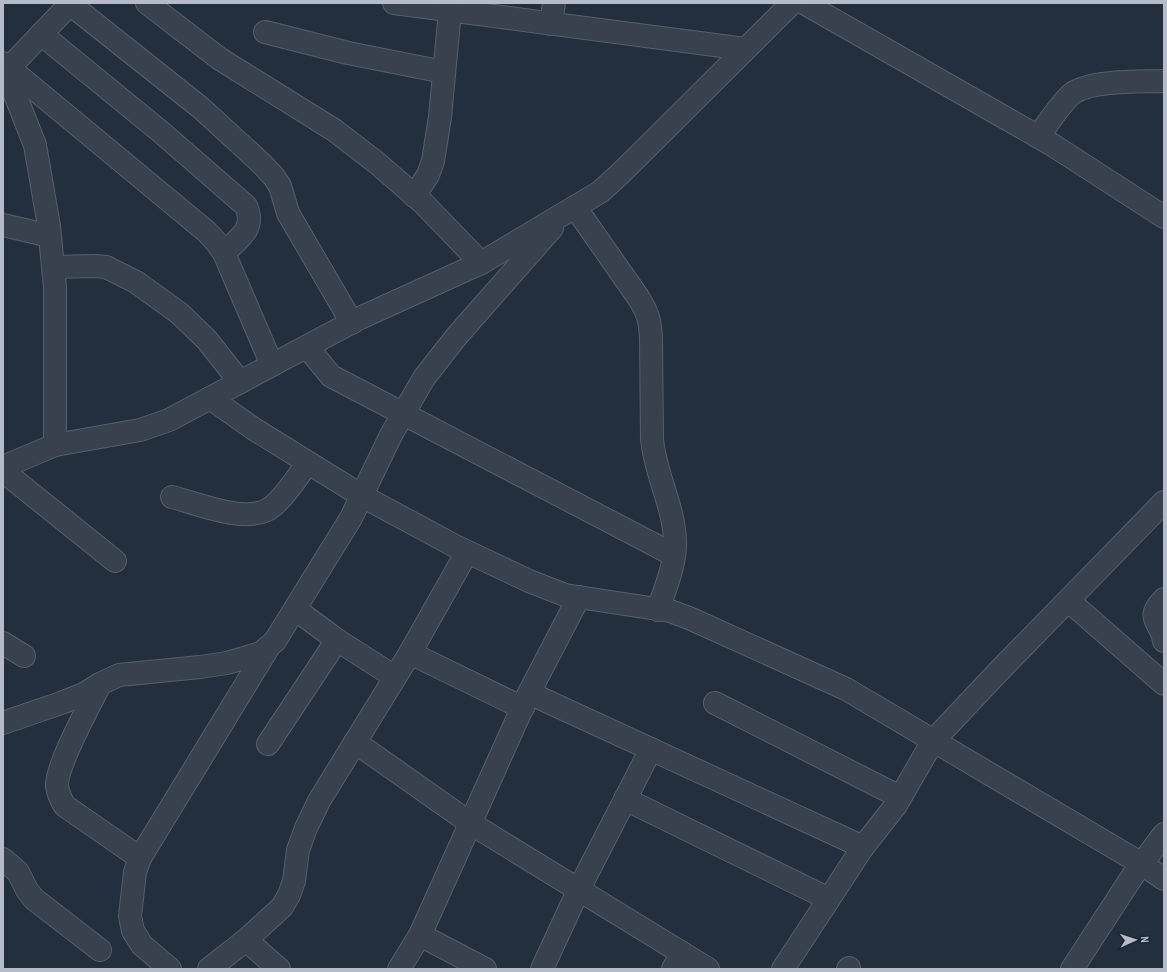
<svg xmlns="http://www.w3.org/2000/svg" width="1167" height="972" font-family="'PT Sans Narrow',sans-serif">
  <style>
    .lines { fill: none; stroke-linecap: round; stroke-linejoin: round }
    .minor-casing { stroke: #565f6c; stroke-width: 24 }
    .minor { stroke: #38414e; stroke-width: 22 }
  </style>
  <rect width="100%" height="100%" fill="#242f3e"/>
  <g class="lines">
    <g class="minor-casing">
      <g id="minor">
        <polyline points="147,3 220,59 334,130 377,163 423,203 481,263"/>
        <polyline points="394,3 745,49"/>
        <polyline points="804,3 1051,144 1164,217"/>
        <polyline points="70,4 201,108 261,163 274,177 280,186 288,213 352,323"/>
        <polyline points="551,24 554,3"/>
        <polyline points="265,32 348,53 444,72"/>
        <path d="M41 34 161 132 246 206C256 229 239 238 224 253"/>
        <polyline points="3,63 207,232 217,243 224,253 272,365"/>
        <polyline points="9,68 71,3"/>
        <polyline points="3,72 16,97 35,145 49,226 55,287 55,445"/>
        <path d="M1038 137C1047 125 1062 101 1073 93 1092 80 1140 82 1164 81"/>
        <polyline points="414,196 428,175 433,161 440,117 450,11"/>
        <path d="M575 207 638 297C648 313 650 320 651 338L652 439C655 474 674 506 675 541 676 563 665 589 658 610"/>
        <polyline points="3,225 50,236"/>
        <polyline points="53,267 95,266 106,267 136,282 179,313 207,340 240,382"/>
        <polyline points="307,347 331,376 674,555"/>
        <polyline points="210,398 254,429 362,496 455,546 529,581 565,595 670,611 689,618 846,689 1142,864 1164,879"/>
        <polyline points="3,467 55,445 140,430 169,420 360,318 481,263 600,192 620,174 792,3"/>
        <polyline points="3,471 115,561"/>
        <path d="M172 497C199 504 250 526 273 506 287 494 297 477 308 463"/>
        <path d="M1164 599C1144 619 1161 621 1164 641"/>
        <polyline points="1069,601 1164,684"/>
        <polyline points="295,609 337,640 395,677"/>
        <polyline points="3,643 24,656"/>
        <polyline points="410,653 523,708"/>
        <path d="M100 684C90 705 56 765 57 786 58 793 61 800 65 806L140 858"/>
        <polyline points="529,693 863,847"/>
        <polyline points="715,703 900,797"/>
        <polyline points="3,723 61,703 84,694 100,684 119,675 200,667 227,663 261,653 275,641 351,518 391,435 424,378 456,337 552,228"/>
        <polyline points="355,742 470,823 708,969"/>
        <polyline points="268,744 337,640"/>
        <polyline points="625,799 829,899"/>
        <polyline points="3,859 18,872 27,890 34,899 100,950"/>
        <polyline points="420,935 485,969"/>
        <polyline points="246,940 279,969"/>
        <polyline points="170,969 142,945 133,931 130,916 135,872 140,858 268,648"/>
        <polyline points="209,969 246,940 282,907 289,895 294,881 298,850 306,828 319,801 410,653 467,552"/>
        <polyline points="399,969 420,935 529,693 579,597"/>
        <polyline points="542,969 579,889 651,749"/>
        <polyline points="673,969 682,953"/>
        <polyline points="783,969 863,847 896,805 933,741 998,672 1164,502"/>
        <polyline points="848,969 849,968"/>
        <polyline points="1072,969 1132,877 1164,834"/>
      </g>
    </g>
    <use href="#minor" class="minor"/>
  </g>
  <rect width="1167" height="972" fill="none" stroke="#b4bcc9" stroke-width="8"/>
  <g transform="translate(1135 940) rotate(87)" stroke="#1d2633" stroke-width="3" paint-order="stroke">
  <path d="M0-3L7 15L0 10L-7 15Z" fill="#b4bcc9"/>
  <text y="-6" font-size="11" font-weight="bold" text-anchor="middle" fill="#b4bcc9">N</text>
  </g>
</svg>
